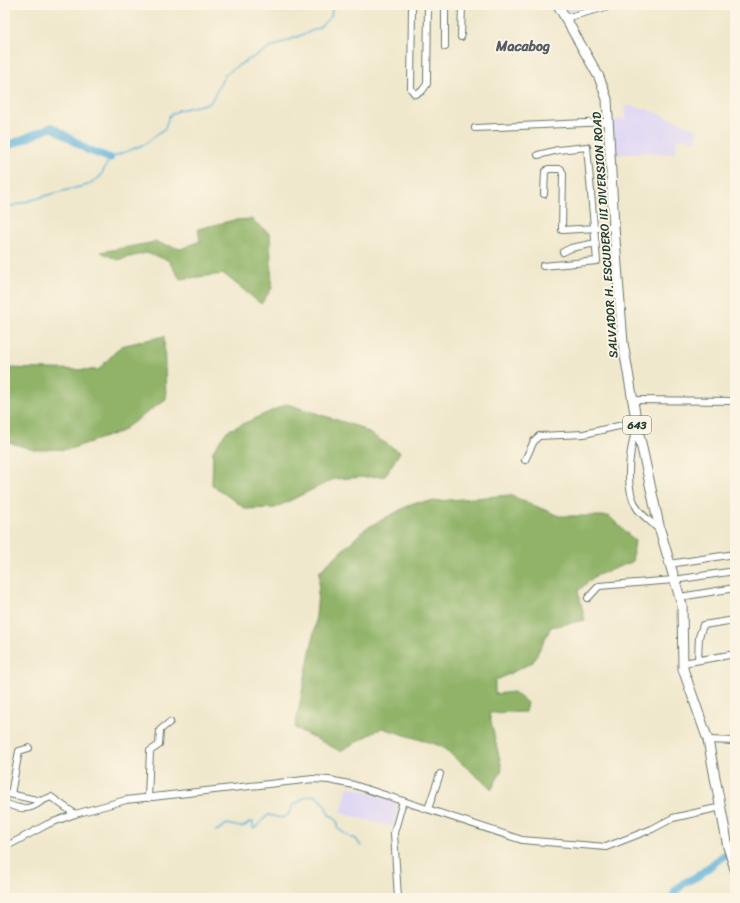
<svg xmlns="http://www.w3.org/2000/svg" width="740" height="903" font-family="Sriracha,sans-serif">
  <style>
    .built { fill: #ddd5f6 }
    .forest { fill: #90b367; stroke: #58784e }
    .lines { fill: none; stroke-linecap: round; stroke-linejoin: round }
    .stream { stroke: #5eb4da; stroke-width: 1.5 }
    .river { stroke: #5eb4da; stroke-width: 8 }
    .minor-casing { stroke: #687969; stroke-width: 8 }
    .highway-casing { stroke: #687969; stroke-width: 11 }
    .minor { stroke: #fff; stroke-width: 6 }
    .highway { stroke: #fff; stroke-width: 9 }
    .labels { text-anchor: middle; stroke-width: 4; stroke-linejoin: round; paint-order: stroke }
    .shield { fill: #fcf5e5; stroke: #617469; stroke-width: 1 }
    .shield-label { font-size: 11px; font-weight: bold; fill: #1f3d34 }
    .street-label { font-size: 12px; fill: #1f3d34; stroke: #fcf5e5 }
    .quarter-label { font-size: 14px; font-weight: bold; fill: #575b63; stroke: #fcf5e5 }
  </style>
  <rect width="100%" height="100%" fill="#fcf5e5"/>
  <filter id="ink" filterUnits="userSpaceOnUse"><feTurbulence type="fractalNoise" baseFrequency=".025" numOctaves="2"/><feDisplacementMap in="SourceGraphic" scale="8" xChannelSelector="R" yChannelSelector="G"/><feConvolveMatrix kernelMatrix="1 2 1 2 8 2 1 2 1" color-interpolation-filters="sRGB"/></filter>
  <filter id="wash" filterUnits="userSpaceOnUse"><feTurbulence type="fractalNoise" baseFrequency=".012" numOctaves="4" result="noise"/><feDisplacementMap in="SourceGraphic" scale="16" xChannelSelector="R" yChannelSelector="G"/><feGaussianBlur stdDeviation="0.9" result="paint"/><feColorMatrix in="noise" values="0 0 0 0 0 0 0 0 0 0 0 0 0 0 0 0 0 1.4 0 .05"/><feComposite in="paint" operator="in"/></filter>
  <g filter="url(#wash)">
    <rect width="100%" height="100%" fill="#f0e8cc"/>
    <g class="built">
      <polygon points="564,5 601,5 568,12"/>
      <polygon points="625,105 647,109 698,129 697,140 677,138 676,153 661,154 647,152 614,155 612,120 626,119"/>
      <polygon points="348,786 400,801 393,827 341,813"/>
    </g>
    <g class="forest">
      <polygon points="251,219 270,234 272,288 261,304 224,274 180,279 168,260 146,253 117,260 101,252 155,242 181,249 200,241 198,229 234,220"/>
      <polygon points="164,336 166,399 120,432 70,449 34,450 5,441 5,368 98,370 121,346"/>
      <polygon points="287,404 359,427 400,452 385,476 334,479 275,508 246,509 212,485 213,451 227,431"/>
      <polygon points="510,495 559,516 609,516 635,541 632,562 595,576 578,591 585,620 551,627 533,662 495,681 495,694 514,692 527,703 525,712 489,713 502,769 492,789 441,746 382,728 340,751 295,728 315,627 320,571 365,529 413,503"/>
    </g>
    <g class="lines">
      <g class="stream">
        <polyline points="5,208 55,193 88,185 100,177 110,158 145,144 165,128 169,116 179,110 210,103 225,75 239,65 272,47 319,28 331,16 333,5"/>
        <path d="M216 831 227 824C237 826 242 830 250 822H253V828H255L268 815C276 816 279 820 286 816 291 814 290 810 292 806 294 804 298 803 300 801 316 788 324 800 329 815L334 817 338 823 337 828 351 838H355L361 846"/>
      </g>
      <g class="river">
        <polyline points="5,147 52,127 88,150 110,158"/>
        <polyline points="673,898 675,891 684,883 698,876 723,856 735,853"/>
      </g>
    </g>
  </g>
  <g filter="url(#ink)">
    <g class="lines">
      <g class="minor-casing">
        <g id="minor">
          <polyline points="412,5 411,89 415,94 422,91 427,84 428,5"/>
          <polyline points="445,5 445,47"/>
          <polyline points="565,18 614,5"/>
          <polyline points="461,37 462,5"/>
          <polyline points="475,128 608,122"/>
          <polyline points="538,155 558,150 587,147 597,261 543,266"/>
          <polyline points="544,194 545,172 548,169 561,169 563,174 562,230 614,227"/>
          <polyline points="563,252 571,248 596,243"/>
          <polyline points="632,400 735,401"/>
          <path d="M636 427C630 450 623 486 637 508 642 516 653 523 659 530"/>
          <polyline points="525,460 534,441 539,436 584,434 636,422"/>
          <polyline points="669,564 735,554"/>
          <polyline points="680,597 735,588"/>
          <polyline points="588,598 599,586 674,580 735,571"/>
          <polyline points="698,659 699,637 703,625 735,620"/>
          <polyline points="683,663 735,654"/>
          <polyline points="708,740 735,741"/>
          <polyline points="5,793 41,801 51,797 75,814"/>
          <polyline points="11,794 19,751 29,748"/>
          <polyline points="148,798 150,751 159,745 160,730 170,722"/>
          <path d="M5 803C20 810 30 811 43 800"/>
          <polyline points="428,809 440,774"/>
          <polyline points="5,847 48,824 75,814 126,800 313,779 329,780 354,785 522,840 606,847 652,829 673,818 721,807"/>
          <polyline points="398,898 394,833 403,801"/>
        </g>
      </g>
      <g class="highway-casing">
        <polyline id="highway" points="558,5 599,77 607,99 614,227 623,343 637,425 660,530 682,605 683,669 708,740 728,847 735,869"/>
      </g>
      <use href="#minor" class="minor"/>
      <use href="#highway" class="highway"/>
    </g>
  </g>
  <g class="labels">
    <rect class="shield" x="623" y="416" width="28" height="18" rx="3"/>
    <g class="shield-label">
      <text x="637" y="429">643</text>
    </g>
    <g class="street-label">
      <text transform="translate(605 235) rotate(-94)" y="4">SALVADOR H. ESCUDERO III DIVERSION ROAD</text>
    </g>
    <g class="quarter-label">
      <text x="523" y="51">Macabog</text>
    </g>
  </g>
  <rect width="740" height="903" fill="none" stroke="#fcf5e5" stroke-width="20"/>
</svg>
